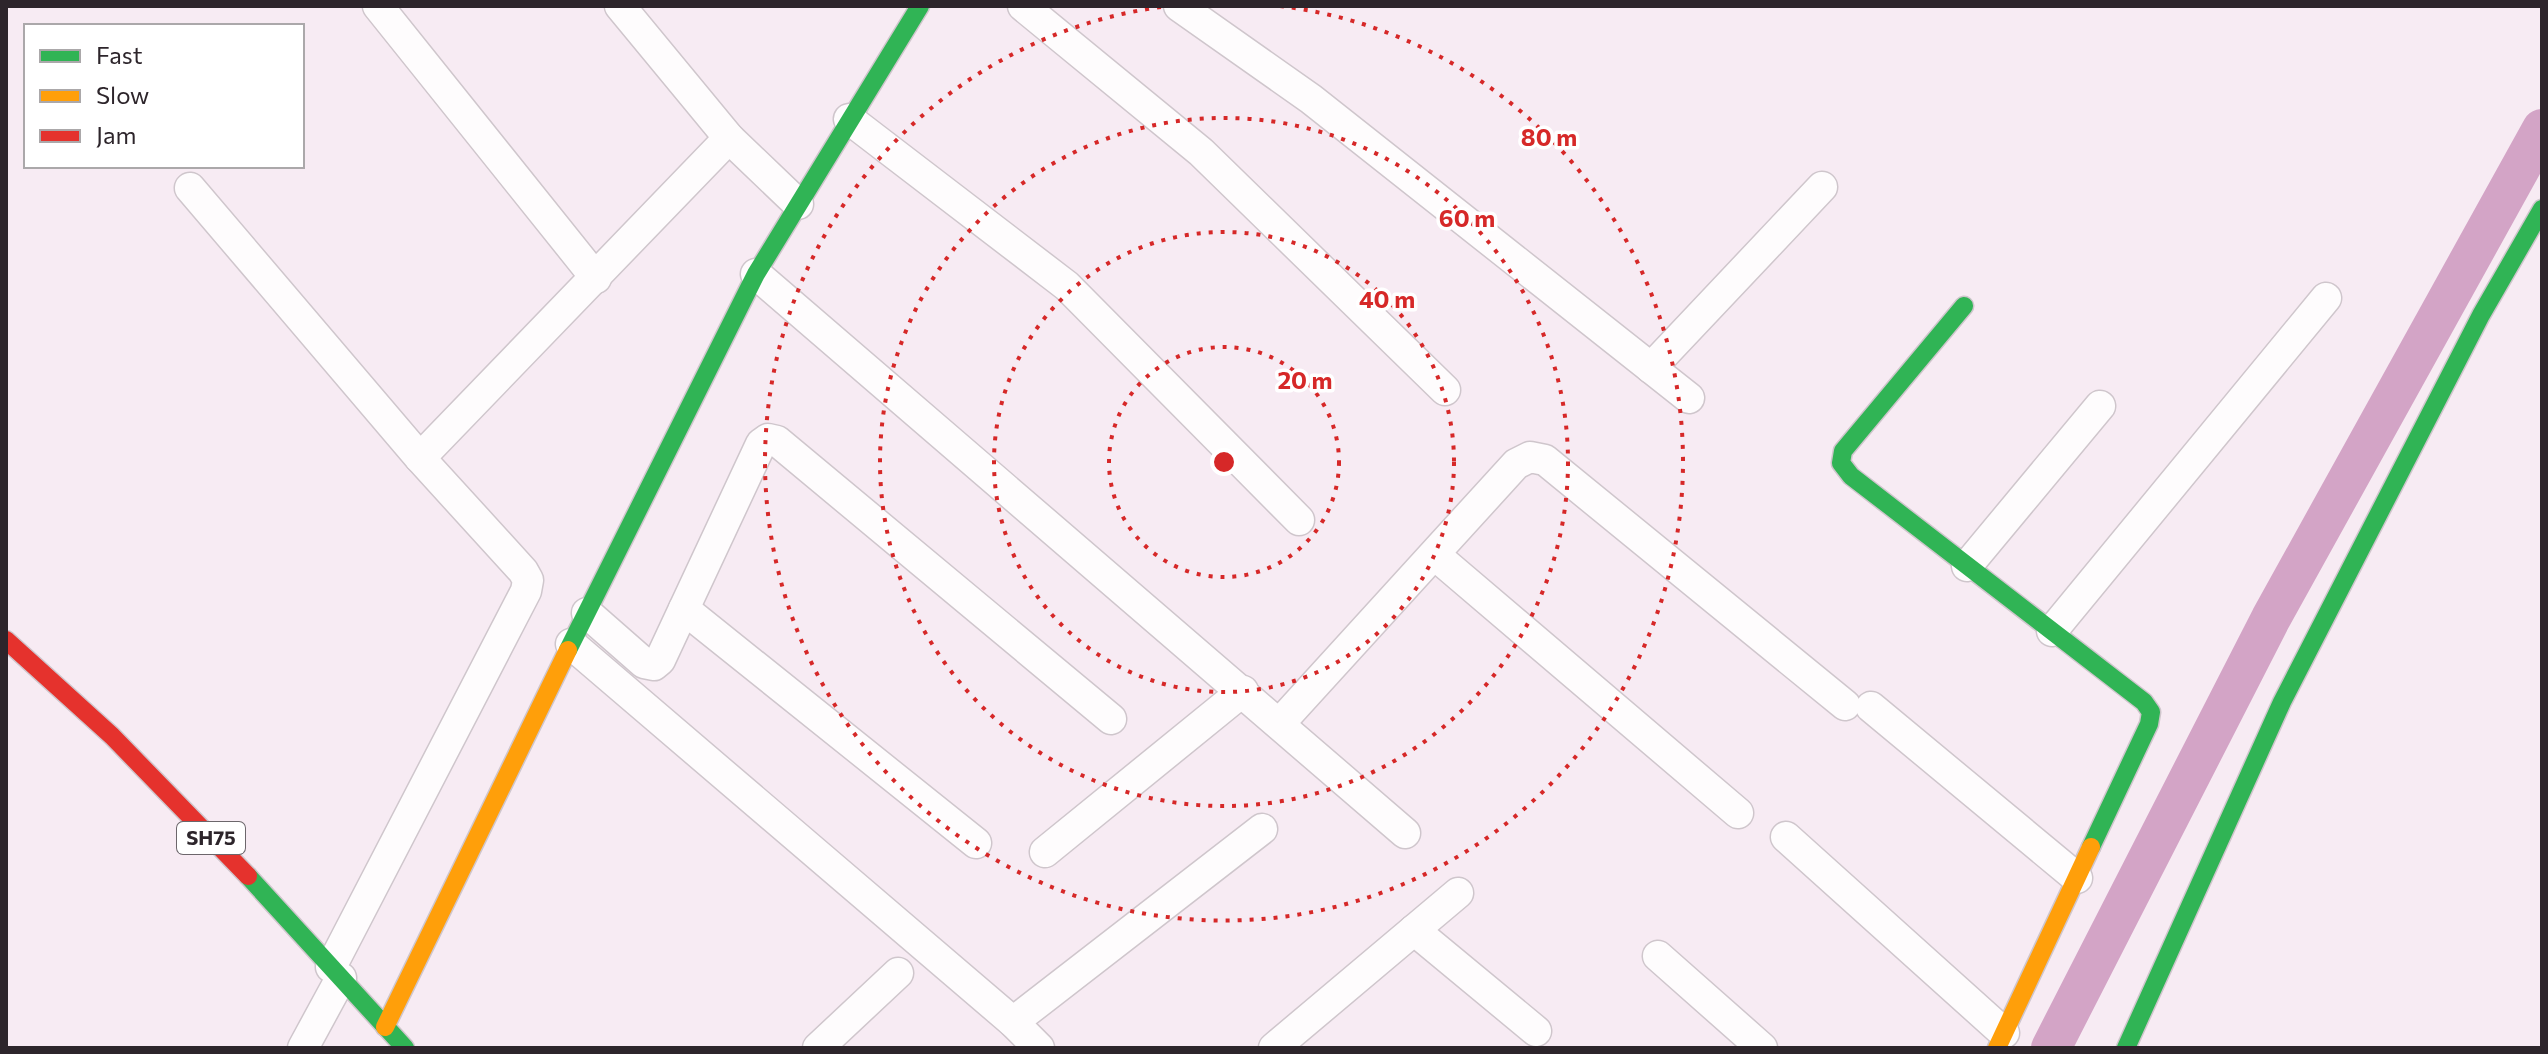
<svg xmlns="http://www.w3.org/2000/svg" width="2548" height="1054" font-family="Commissioner,sans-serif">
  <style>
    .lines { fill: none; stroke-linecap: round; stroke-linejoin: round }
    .canal { stroke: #d3a4c6; stroke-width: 40 }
    .street-casing { stroke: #cfc6cc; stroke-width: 33 }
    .fast-casing { stroke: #cfc6cc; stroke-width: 21 }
    .slow-casing { stroke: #cfc6cc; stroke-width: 21 }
    .jam-casing { stroke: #cfc6cc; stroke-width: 21 }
    .street { stroke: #fefcfd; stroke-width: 30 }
    .fast { stroke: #30b455; stroke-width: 18 }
    .slow { stroke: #ff9f0a; stroke-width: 18 }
    .jam { stroke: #e5322d; stroke-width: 18 }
    .ring { fill: none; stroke: #d62828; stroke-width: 4; stroke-dasharray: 4 8 }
    .labels { text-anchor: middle; stroke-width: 7; stroke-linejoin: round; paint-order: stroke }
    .shield { fill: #fff; stroke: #6c666b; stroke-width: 2 }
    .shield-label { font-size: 20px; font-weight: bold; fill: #2d252b }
    .centre { fill: #d62828; stroke: #fff; stroke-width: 4 }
    .ring-label { font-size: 24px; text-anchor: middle; font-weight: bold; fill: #d62828; stroke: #fff; stroke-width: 7; stroke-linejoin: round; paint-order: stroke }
  </style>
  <rect width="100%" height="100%" fill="#f7ebf3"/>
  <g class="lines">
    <polyline class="canal" points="2051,1048 2271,618 2542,129"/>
    <g class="street-casing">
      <g id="street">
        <polyline points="378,6 596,278"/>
        <polyline points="620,6 729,138 798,204"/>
        <polyline points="1023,6 1201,152 1445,390"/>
        <polyline points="1179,6 1311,99 1689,398"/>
        <polyline points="849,119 1067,286 1299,520"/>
        <polyline points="190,188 420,458 523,571 528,580 526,591 331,967"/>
        <polyline points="756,274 1405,833"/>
        <polyline points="1651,368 1822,187"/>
        <polyline points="420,458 729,138"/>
        <polyline points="1435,555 1738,813"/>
        <polyline points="1967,566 2100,406"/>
        <polyline points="684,609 976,843"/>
        <polyline points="587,613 644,663 654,665 660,660 761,444 768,439 777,441 1111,719"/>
        <polyline points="2052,631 2326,298"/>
        <polyline points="571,644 1013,1022 1039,1048"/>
        <polyline points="1871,707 2077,878"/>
        <polyline points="1280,723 1516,464 1530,457 1545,460 1845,705"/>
        <polyline points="1786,837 2004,1033"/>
        <polyline points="1045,852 1243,691"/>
        <polyline points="1414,930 1536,1031"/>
        <polyline points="1658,956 1762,1048"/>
        <polyline points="1013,1022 1262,829"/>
        <polyline points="303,1048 341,978"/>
        <polyline points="818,1048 898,973"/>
        <polyline points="1274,1048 1458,893"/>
      </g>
    </g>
    <g class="fast-casing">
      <g id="fast">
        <polyline points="1964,306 1843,451 1841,463 1851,476 2144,702 2151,712 2149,724 2091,847"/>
        <polyline points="568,650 756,274 920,6"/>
        <polyline points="248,876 405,1048"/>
        <polyline points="2126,1048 2282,702 2481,315 2542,209"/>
      </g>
    </g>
    <g class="slow-casing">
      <g id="slow">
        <polyline points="385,1027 568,650"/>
        <polyline points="1997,1048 2091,847"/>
      </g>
    </g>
    <g class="jam-casing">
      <polyline id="jam" points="6,640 112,736 248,876"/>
    </g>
    <use href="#street" class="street"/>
    <use href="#fast" class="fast"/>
    <use href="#slow" class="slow"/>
    <use href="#jam" class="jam"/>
  </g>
  <g class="ring">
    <circle cx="1224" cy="462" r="115"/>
    <circle cx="1224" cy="462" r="230"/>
    <circle cx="1224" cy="462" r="344"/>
    <path d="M1280 6A459 459 0 1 1 1168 6"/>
  </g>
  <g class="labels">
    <rect class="shield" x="177" y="822" width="68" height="32" rx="6"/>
    <g class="shield-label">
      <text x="211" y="845">SH75</text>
    </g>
  </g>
  <circle cx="1224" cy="462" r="12" class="centre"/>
  <g class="ring-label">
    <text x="1549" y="146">80 m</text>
    <text x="1467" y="227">60 m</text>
    <text x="1387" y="308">40 m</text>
    <text x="1305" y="389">20 m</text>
  </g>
  <rect width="2548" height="1054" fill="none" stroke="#2d252b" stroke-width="16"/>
  <rect x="24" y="24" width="280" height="144" fill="#ffffff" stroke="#aba8aa" stroke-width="2"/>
  <rect x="40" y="50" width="40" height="12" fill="#30b455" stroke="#aba8aa" stroke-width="2"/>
  <text x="96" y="64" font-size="24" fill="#2d252b">Fast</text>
  <rect x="40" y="90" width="40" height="12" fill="#ff9f0a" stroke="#aba8aa" stroke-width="2"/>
  <text x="96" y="104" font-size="24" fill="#2d252b">Slow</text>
  <rect x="40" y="130" width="40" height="12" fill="#e5322d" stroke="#aba8aa" stroke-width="2"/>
  <text x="96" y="144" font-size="24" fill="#2d252b">Jam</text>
</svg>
